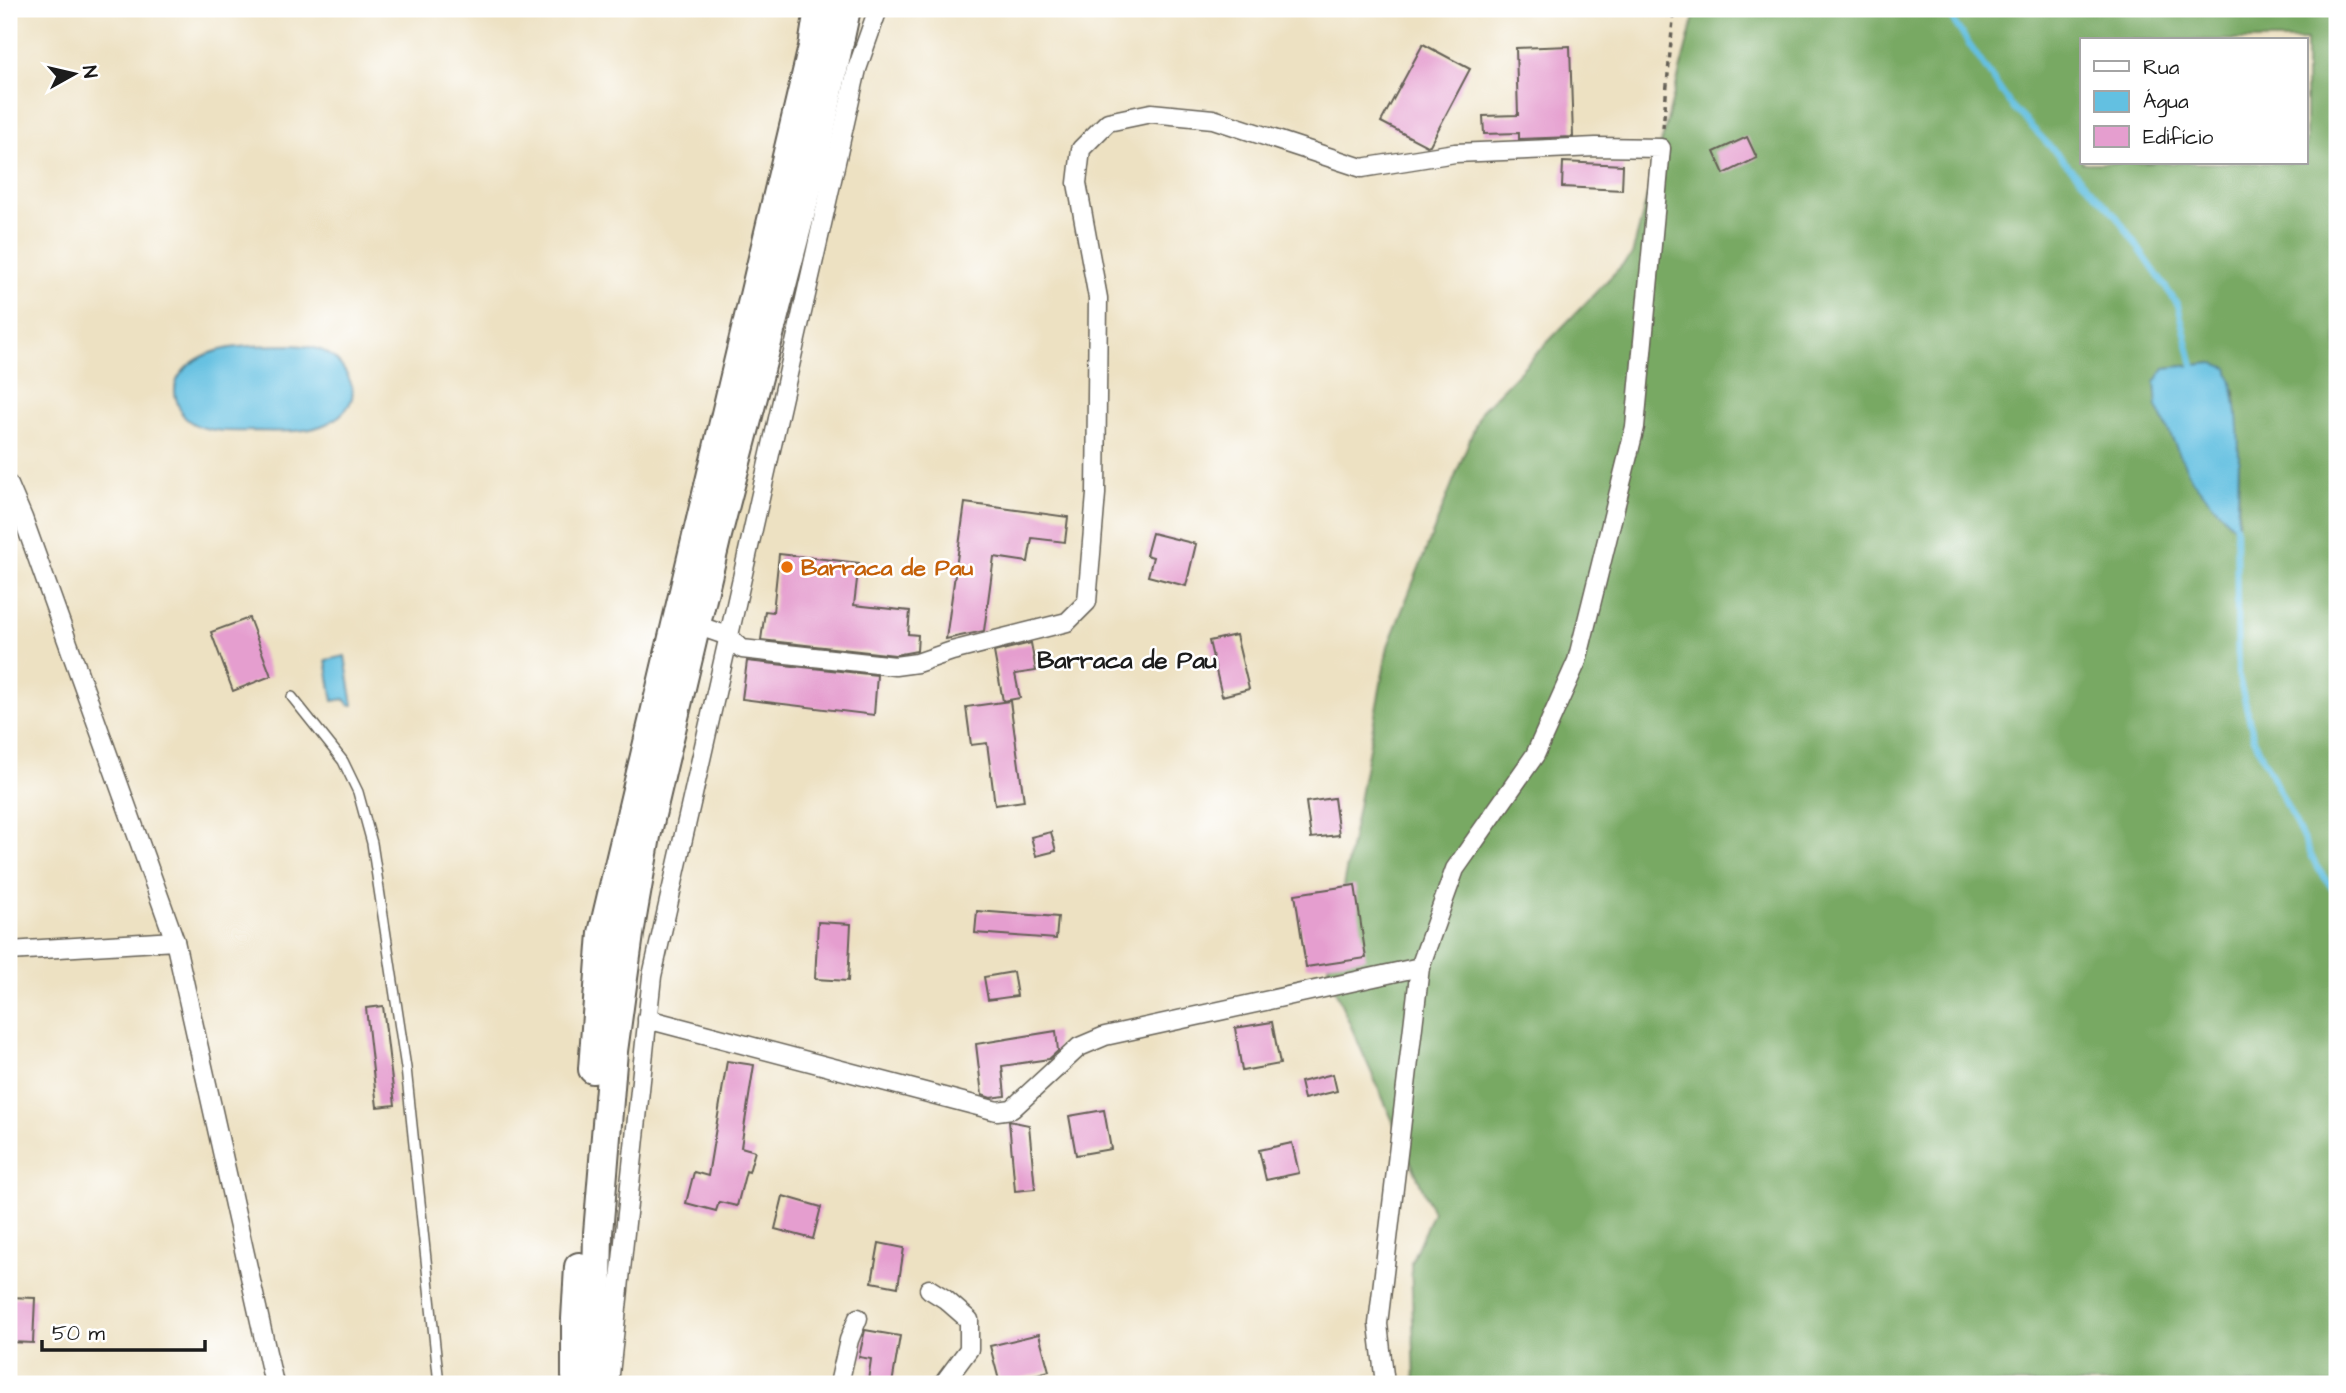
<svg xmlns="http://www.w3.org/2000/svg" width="2346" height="1393" font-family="'Architects Daughter',sans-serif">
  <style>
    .forest { fill: #78a964; stroke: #4a6240; stroke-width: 2; fill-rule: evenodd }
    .water { fill: #63c0e1; stroke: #406e7e; stroke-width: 2 }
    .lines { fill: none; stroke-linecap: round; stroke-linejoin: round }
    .stream { stroke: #63c0e1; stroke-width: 6 }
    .building { fill: #e59ecf }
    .lane-casing { stroke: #656156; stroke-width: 12 }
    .street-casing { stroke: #656156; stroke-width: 21 }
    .primary-casing { stroke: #656156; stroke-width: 32 }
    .path { stroke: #656156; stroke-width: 3.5; stroke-dasharray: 5 5; stroke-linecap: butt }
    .lane { stroke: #fff; stroke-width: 9 }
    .street { stroke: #fff; stroke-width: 18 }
    .primary { stroke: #fff; stroke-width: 28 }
    .food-dot { fill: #e8710a; stroke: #fff; stroke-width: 2.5 }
    .labels { text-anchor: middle; stroke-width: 5; stroke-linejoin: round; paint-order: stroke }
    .food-label { font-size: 23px; font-weight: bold; fill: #c56008; stroke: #fff; text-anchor: start }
    .neighbourhood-label { font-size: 24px; font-weight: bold; fill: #1c1c1c; stroke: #fff }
  </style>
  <rect width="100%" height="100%" fill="#fff"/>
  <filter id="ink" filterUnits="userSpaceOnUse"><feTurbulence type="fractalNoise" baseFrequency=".0143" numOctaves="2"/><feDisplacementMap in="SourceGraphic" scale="14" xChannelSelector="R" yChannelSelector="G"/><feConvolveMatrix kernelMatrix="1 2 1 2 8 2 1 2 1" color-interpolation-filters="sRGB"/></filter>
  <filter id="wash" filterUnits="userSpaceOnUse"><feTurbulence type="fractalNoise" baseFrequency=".00686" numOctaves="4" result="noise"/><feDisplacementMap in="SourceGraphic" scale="28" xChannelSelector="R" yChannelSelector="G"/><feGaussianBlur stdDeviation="1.57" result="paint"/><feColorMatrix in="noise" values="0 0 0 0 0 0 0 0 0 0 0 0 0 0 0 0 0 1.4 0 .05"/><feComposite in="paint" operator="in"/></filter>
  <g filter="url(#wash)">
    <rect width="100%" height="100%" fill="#ede1c2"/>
    <path class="forest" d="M1696 9H2337V1384H1415L1411 1262 1433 1212 1327 972 1388 646 1481 411 1632 255ZM2082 40H2306V163H2082ZM2213 363 2235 391 2239 460 2238 530 2165 368Z"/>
    <g class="water">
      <path d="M292 345C317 346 333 351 346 373 353 385 356 396 347 408 325 435 288 432 257 431 236 431 207 434 189 421 181 416 178 406 176 398 173 387 177 377 185 369 211 342 258 346 292 345Z"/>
      <path d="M2213 363 2228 368C2244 420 2238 478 2237 531L2192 480 2157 407 2155 382 2165 368Z"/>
      <polygon points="345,656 353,705 349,705 344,699 333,701 326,660"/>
    </g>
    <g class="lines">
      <g class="stream">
        <polyline points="1945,9 2010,104 2117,217 2178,305 2194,369"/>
        <polyline points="2236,525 2238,674 2254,739 2317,867 2337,895"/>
      </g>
    </g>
    <g id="blocks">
      <g class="building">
        <polygon points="1423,44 1470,69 1430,145 1427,146 1381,122"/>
        <polygon points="1570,46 1573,137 1519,139 1519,133 1484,134 1483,116 1518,115 1516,48"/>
        <polygon points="1747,137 1757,158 1724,174 1714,152"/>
        <polygon points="1563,162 1623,165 1622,190 1562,187"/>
        <polygon points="965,503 1068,517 1065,542 1032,538 1028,562 994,557 984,631 946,639"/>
        <polygon points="1152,533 1196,544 1186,586 1148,576 1153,557 1146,555"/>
        <polygon points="779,554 859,563 854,605 910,611 908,634 918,635 917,651 895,655 761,640 765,611 773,612"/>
        <polygon points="249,618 271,676 233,691 211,632"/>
        <polygon points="1236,635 1249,689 1222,696 1209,641"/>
        <polygon points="1031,643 1036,671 1015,674 1020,698 1003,701 994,652"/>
        <polygon points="747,661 877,675 874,715 742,699"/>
        <polygon points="1010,701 1024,801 995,805 987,743 971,745 966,707"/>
        <polygon points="1334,798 1339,835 1311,838 1306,802"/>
        <polygon points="1051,832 1056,851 1036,856 1031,837"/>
        <polygon points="1355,885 1366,958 1306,967 1295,894"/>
        <polygon points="977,911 1058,917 1056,939 975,933"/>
        <polygon points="818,922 851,924 848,981 815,979"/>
        <polygon points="1013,972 1017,996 988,1000 984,977"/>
        <polygon points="383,1006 395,1105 377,1107 366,1008"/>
        <polygon points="1272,1022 1280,1064 1242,1071 1235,1028"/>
        <polygon points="1056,1031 1058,1051 1049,1059 1002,1066 1005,1096 991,1098 982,1095 976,1044"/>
        <polygon points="727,1061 754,1065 741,1147 755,1151 749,1172 746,1171 737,1206 719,1202 716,1211 686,1203 694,1172 708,1176"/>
        <polygon points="1333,1074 1337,1091 1304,1099 1300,1082"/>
        <polygon points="1104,1110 1111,1149 1076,1155 1069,1116"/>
        <polygon points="1009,1121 1029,1125 1035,1189 1015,1191"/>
        <polygon points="1292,1143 1299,1173 1266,1180 1259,1150"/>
        <polygon points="783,1196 821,1207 813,1239 775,1229"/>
        <polygon points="879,1243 904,1248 898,1287 872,1282"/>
        <polygon points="9,1297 35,1298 33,1343 9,1342"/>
        <polygon points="865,1330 900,1336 892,1384 868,1381 871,1359 859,1357"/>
        <polygon points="1039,1334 1049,1371 1000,1384 990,1346"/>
      </g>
    </g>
  </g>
  <g filter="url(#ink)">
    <use href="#blocks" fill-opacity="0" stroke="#656156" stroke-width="2"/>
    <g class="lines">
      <g class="lane-casing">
        <polyline id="lane" points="292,697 343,761 358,792 372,843 406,1068 439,1384"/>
      </g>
      <g class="street-casing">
        <g id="street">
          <polyline points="9,485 23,518 175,941"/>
          <polyline points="687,622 728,636 742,649 895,666 917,663 952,651 1067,622 1087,602 1096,494 1098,298 1077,183 1081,149 1108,122 1151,113 1213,119 1362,168 1455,153 1596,147 1661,148 1635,427 1577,661 1535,755 1455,869 1420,967 1378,1324 1385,1384"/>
          <polyline points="9,951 175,941 274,1384"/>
          <polyline points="647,1019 997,1111 1012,1109 1079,1047 1105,1036 1420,967"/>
          <polyline points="929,1289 945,1299 969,1320 969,1349 943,1384"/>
          <polyline points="609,1384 652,976 857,69 878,9"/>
          <polyline points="839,1384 849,1340 858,1318"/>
        </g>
      </g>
      <g class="primary-casing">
        <g id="primary">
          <polyline points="593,1069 603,933 813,47 819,9"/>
          <polyline points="576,1376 576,1319 579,1267"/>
          <polyline points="595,1384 598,1233 613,1051 629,934 646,836 716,539 811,173 846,9"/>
        </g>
      </g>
      <polyline class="path" points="1663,128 1674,9"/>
      <use href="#lane" class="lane"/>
      <use href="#street" class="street"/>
      <use href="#primary" class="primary"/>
    </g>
  </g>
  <circle class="food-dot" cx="787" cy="567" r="7"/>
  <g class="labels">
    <g class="food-label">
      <text x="801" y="575">Barraca de Pau</text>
    </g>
    <g class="neighbourhood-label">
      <text x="1127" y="668">Barraca de Pau</text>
    </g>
  </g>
  <rect width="2346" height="1393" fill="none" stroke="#fff" stroke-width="35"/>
  <rect x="2080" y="38" width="228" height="126" fill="#ffffff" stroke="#a4a4a4" stroke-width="2"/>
  <rect x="2094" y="61" width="35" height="10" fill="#ffffff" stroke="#a4a4a4" stroke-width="2"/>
  <text x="2143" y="74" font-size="21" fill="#1c1c1c">Rua</text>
  <rect x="2094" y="91" width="35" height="21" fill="#63c0e1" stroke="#a4a4a4" stroke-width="2"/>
  <text x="2143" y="108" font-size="21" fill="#1c1c1c">Água</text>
  <rect x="2094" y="126" width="35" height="21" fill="#e59ecf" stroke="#a4a4a4" stroke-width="2"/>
  <text x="2143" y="144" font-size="21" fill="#1c1c1c">Edifício</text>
  <g transform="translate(74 74) rotate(82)" stroke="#ffffff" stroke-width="5" paint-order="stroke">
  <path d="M0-5L12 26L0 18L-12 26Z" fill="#1c1c1c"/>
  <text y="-10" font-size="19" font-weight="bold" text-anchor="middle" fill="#1c1c1c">N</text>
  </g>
  <path d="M42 1340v10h163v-10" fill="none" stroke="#1c1c1c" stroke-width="3.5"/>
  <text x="52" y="1340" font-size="21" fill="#1c1c1c" stroke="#ffffff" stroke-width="5" paint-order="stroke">50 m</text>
</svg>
